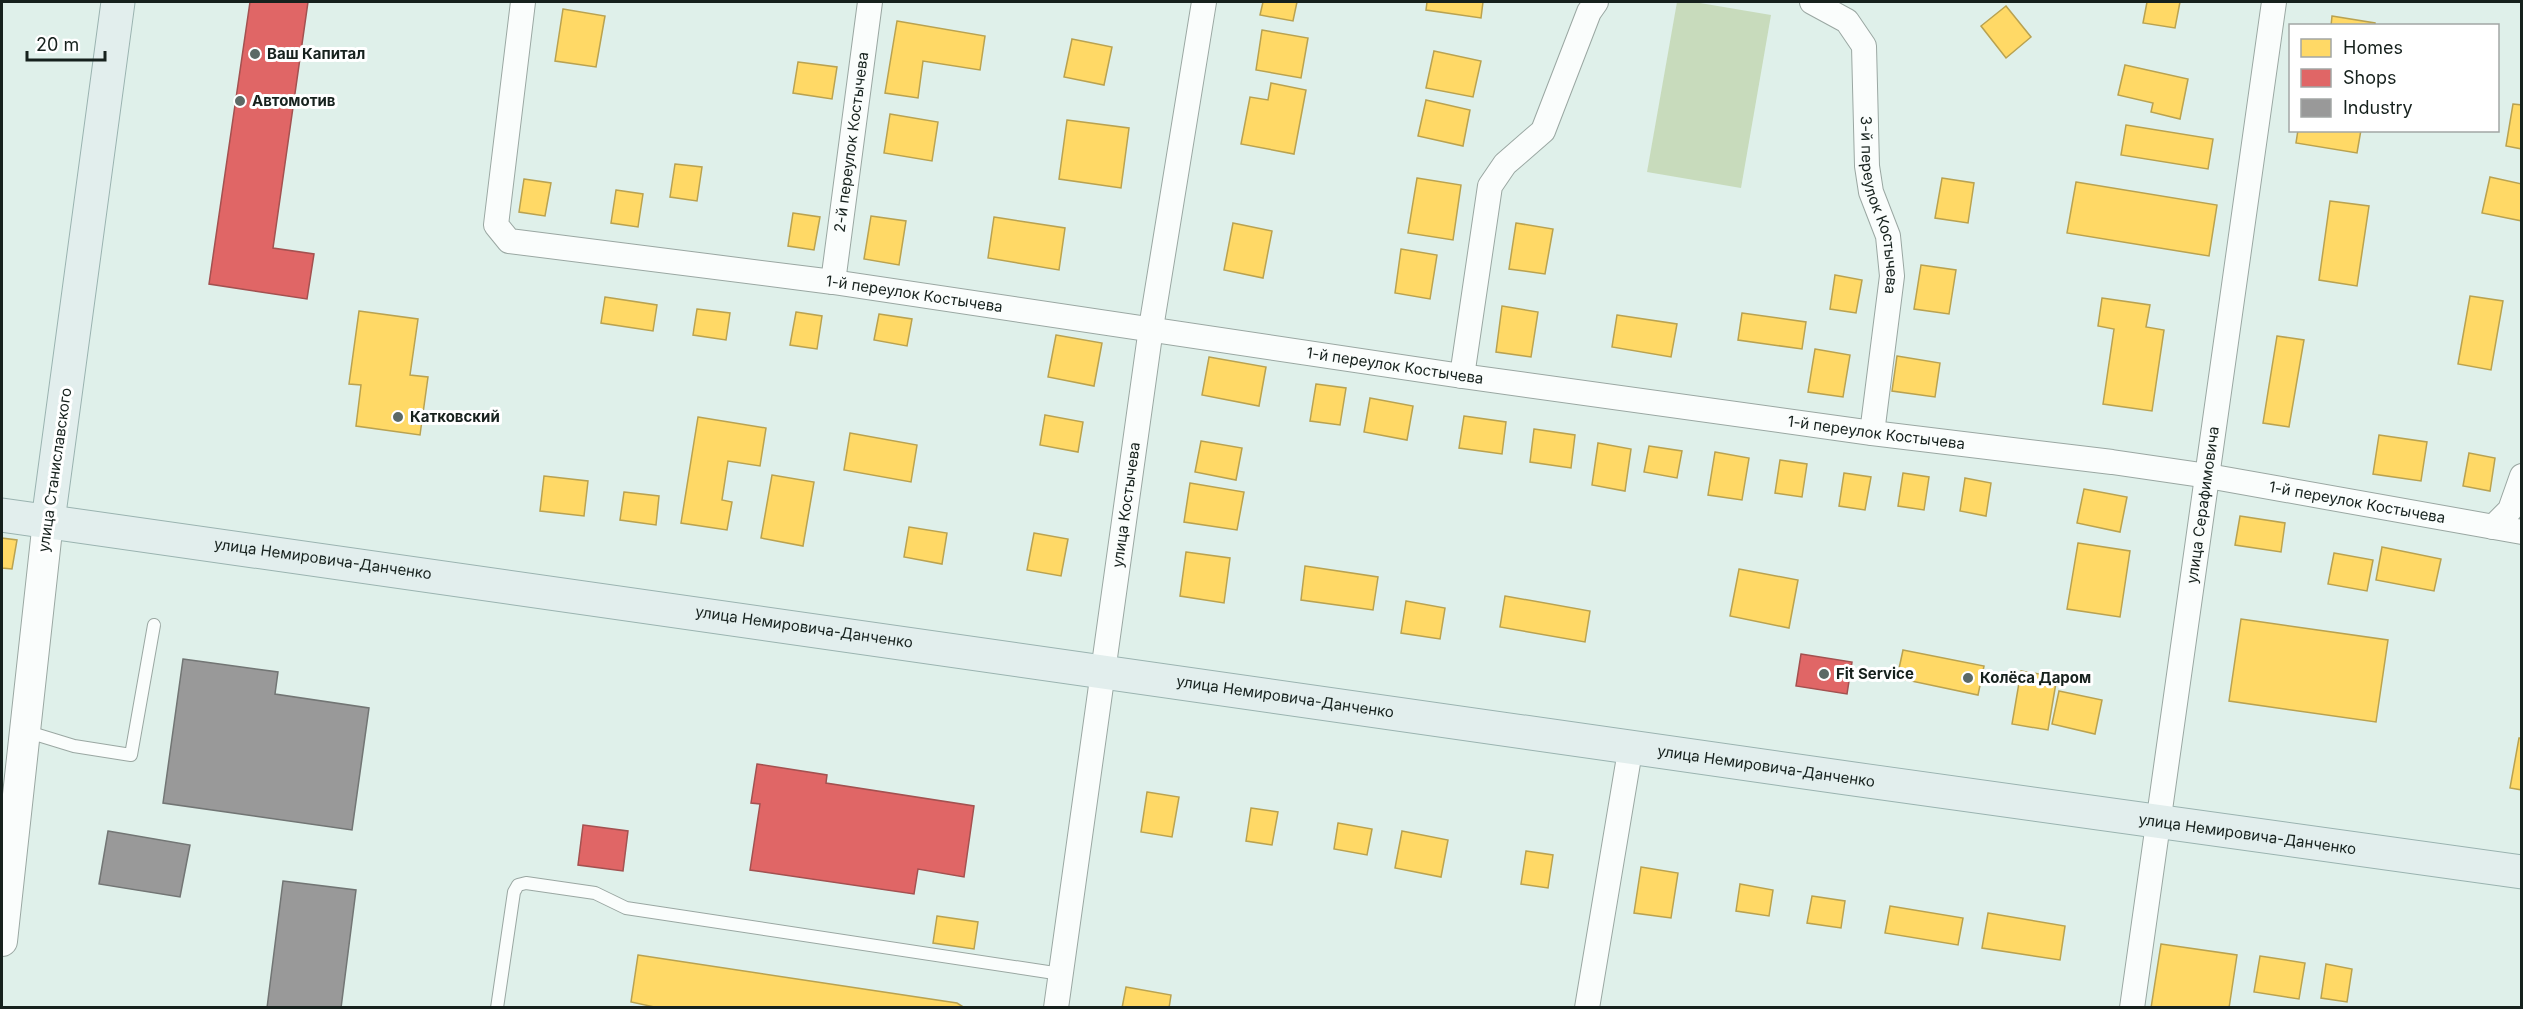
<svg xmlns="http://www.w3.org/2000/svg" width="2523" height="1009" font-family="Inter,sans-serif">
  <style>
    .green { fill: #c8dbbc }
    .homes { fill: #ffd966; stroke: #b9a250; stroke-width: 1.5 }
    .shops { fill: #e06666; stroke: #a35150; stroke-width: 1.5 }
    .industry { fill: #999; stroke: #727574; stroke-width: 1.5 }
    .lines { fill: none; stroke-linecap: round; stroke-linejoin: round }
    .service-casing { stroke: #9aa7a2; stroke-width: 14 }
    .minor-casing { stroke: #9aa7a2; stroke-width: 26 }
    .tertiary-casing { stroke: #9aa7a2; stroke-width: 32 }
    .primary-casing { stroke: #9ab3b0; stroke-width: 35 }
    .service { stroke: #fafdfc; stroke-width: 12 }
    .minor { stroke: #fafdfc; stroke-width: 24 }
    .tertiary { stroke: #fafdfc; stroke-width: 30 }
    .primary { stroke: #e2eeed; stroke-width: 33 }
    .poi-dot { fill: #5c6965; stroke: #fff; stroke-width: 2 }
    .labels { text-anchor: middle; stroke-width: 6; stroke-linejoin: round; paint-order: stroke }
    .poi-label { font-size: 15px; font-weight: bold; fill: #16211d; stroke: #fff; text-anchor: start }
    .street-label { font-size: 15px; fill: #16211d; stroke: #fff }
  </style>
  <rect width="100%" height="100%" fill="#dff0ea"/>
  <polygon class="green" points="1677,2 1694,2 1771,15 1741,188 1647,172"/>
  <g class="homes">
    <polygon points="1263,2 1297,2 1293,21 1260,15"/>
    <polygon points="1427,2 1483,2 1481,18 1426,10"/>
    <polygon points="2147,2 2180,2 2175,28 2143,23"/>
    <polygon points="2006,6 2031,37 2006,58 1981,26"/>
    <polygon points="563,9 605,16 596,67 555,61"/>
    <polygon points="2332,16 2375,23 2375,26 2331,26"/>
    <polygon points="897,21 985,36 980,70 923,61 918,98 885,93"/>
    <polygon points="1262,30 1308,38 1301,78 1256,70"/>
    <polygon points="1072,39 1112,47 1104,85 1064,77"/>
    <polygon points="1434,51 1481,61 1473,97 1426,88"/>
    <polygon points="798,62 837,67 832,99 793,93"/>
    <polygon points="2125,65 2188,79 2180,119 2151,112 2153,103 2118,95"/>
    <polygon points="1271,83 1306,90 1294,154 1241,144 1250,97 1268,100"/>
    <polygon points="1426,100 1470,110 1463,146 1418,136"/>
    <polygon points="2513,104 2522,105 2522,149 2506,146"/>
    <polygon points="890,114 938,122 932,161 884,153"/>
    <polygon points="1067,120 1129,128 1121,188 1059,179"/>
    <polygon points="2126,125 2213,139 2208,169 2121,155"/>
    <polygon points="2298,130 2361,130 2357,153 2296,143"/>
    <polygon points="675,164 702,167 697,201 670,197"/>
    <polygon points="2490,177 2522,184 2522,221 2482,213"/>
    <polygon points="1417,178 1461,185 1453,240 1408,233"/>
    <polygon points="1942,178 1974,183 1968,223 1935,218"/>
    <polygon points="524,179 551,183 545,216 519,212"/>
    <polygon points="2076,182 2217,205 2209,256 2067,233"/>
    <polygon points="616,190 643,194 638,227 611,223"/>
    <polygon points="2330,201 2369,206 2357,286 2319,280"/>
    <polygon points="793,213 820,217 814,250 788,246"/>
    <polygon points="871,216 906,221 899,265 864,259"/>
    <polygon points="994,217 1065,228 1059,270 988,258"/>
    <polygon points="1233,223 1272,231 1263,278 1224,270"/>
    <polygon points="1516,223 1553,229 1545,274 1509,269"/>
    <polygon points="1401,249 1437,255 1430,299 1395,293"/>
    <polygon points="1921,265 1956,270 1949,314 1914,309"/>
    <polygon points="1835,275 1862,280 1856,313 1830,309"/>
    <polygon points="2470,296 2503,301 2491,370 2458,364"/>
    <polygon points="605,297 657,305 653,331 601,323"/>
    <polygon points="2102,298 2150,305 2146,327 2164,330 2152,411 2103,404 2114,329 2098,326"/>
    <polygon points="1502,306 1538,312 1531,357 1496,352"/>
    <polygon points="697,309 730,313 726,340 693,335"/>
    <polygon points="359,311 418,319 410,375 428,377 420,435 356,426 361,385 349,384"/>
    <polygon points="796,312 822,316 817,349 790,345"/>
    <polygon points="1742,313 1806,322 1802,349 1738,340"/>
    <polygon points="879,314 912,319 907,346 874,340"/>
    <polygon points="1617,315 1677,324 1671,357 1612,347"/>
    <polygon points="1056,335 1102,343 1094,386 1048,377"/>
    <polygon points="2277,336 2304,340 2289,427 2263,423"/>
    <polygon points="1815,349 1850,355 1843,397 1808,392"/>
    <polygon points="1897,356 1940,363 1935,397 1892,391"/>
    <polygon points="1209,357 1266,367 1259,406 1202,395"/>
    <polygon points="1316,384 1346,388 1340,425 1310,421"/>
    <polygon points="1370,398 1413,406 1407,440 1364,432"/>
    <polygon points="1045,415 1083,422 1078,452 1040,445"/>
    <polygon points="1464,416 1506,422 1502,454 1459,448"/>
    <polygon points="698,417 766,428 760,466 728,461 722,500 732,502 727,530 681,523"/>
    <polygon points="1534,429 1575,435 1571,468 1530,462"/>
    <polygon points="850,433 917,445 911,482 844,470"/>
    <polygon points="2379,435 2427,442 2421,481 2373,474"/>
    <polygon points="1201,441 1242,448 1236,480 1195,472"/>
    <polygon points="1598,443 1631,449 1625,491 1592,485"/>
    <polygon points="1649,446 1682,451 1677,478 1644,472"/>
    <polygon points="1715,452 1749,458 1742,500 1708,495"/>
    <polygon points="2469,453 2495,458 2490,491 2463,486"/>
    <polygon points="1780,460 1807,464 1802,497 1775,493"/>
    <polygon points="1844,473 1871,477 1865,510 1839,506"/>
    <polygon points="1903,473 1929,477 1924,510 1898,506"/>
    <polygon points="772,475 814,482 803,546 761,538"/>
    <polygon points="544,476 588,481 584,516 540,511"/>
    <polygon points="1965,478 1991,483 1986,516 1960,511"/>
    <polygon points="1190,483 1244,492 1237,530 1184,522"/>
    <polygon points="2084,489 2127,497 2120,532 2077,523"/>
    <polygon points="624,492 659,496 656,525 620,520"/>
    <polygon points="2240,516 2285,523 2281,552 2235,545"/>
    <polygon points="909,527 947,533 942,564 904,557"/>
    <polygon points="1034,533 1068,539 1061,576 1027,570"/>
    <polygon points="2,538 17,540 12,569 2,568"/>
    <polygon points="2078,543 2130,551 2120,617 2067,609"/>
    <polygon points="2382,547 2441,559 2434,591 2376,580"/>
    <polygon points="1186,552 1230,558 1224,603 1180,596"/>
    <polygon points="2334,553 2373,560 2367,591 2328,584"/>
    <polygon points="1305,566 1378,577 1373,610 1301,600"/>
    <polygon points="1739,569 1798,580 1789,628 1730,616"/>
    <polygon points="1505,596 1590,611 1585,642 1500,627"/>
    <polygon points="1406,601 1445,608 1440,639 1401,633"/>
    <polygon points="2241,619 2388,640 2376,722 2229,701"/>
    <polygon points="1903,650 1984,666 1978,695 1897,678"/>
    <polygon points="2021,671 2057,677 2048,730 2012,724"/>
    <polygon points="2059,691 2102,700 2095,734 2052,724"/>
    <polygon points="2519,738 2522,738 2522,790 2510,788"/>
    <polygon points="1147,792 1179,797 1172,837 1141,832"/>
    <polygon points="1251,808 1278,812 1272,845 1246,841"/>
    <polygon points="1338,823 1372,829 1367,855 1334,849"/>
    <polygon points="1402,831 1448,840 1441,877 1395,868"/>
    <polygon points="1526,851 1553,855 1548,888 1521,884"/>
    <polygon points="1641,867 1678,873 1671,918 1634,913"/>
    <polygon points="1740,884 1773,890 1769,916 1736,911"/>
    <polygon points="1812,896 1845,901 1841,928 1807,923"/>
    <polygon points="1890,906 1963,918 1958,945 1885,933"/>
    <polygon points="1988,913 2065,926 2060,960 1982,948"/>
    <polygon points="937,916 978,922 974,949 933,943"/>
    <polygon points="2161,944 2237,955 2229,1008 2151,1008"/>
    <polygon points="638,955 957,1003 965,1008 659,1008 631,1002"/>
    <polygon points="2260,956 2305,963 2299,999 2254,992"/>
    <polygon points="2326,964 2352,969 2347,1002 2321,998"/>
    <polygon points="1126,987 1171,995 1169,1008 1122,1008"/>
  </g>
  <g class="shops">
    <polygon points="250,2 308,2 273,248 314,254 307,299 209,284"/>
    <polygon points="1801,654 1852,662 1847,694 1796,686"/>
    <polygon points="757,764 827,775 826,783 974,806 964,877 918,869 914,894 750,870 760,804 751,803"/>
    <polygon points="583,825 628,831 623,871 578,865"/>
  </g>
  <g class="industry">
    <polygon points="183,659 278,672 275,694 369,708 352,830 163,803"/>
    <polygon points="108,831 190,845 180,897 99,884"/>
    <polygon points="283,881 356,890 341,1008 267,1008"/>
  </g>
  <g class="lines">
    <g class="service-casing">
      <g id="service">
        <polyline points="25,731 74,746 131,755 154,625"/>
        <polyline points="497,1008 514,892 518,885 526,883 595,893 626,908 1061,974"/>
      </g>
    </g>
    <g class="minor-casing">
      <g id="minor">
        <path id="s1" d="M523 2 496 225 509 241 833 282 1462 376 1872 433 2112 462 2208 476 2522 532"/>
        <path id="s2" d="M1812 2 1847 21 1864 46 1867 166 1871 192 1888 236 1892 276 1872 433"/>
        <path id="s3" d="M833 282 870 2"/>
        <polyline points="1462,376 1490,186 1505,164 1543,131 1589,12 1596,2"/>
        <polyline points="2493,527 2510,510 2522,476"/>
        <path id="s4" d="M1056 1008 1151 328 1204 2"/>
        <polyline points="1587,1008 1631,745"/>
        <path id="s5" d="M2132 1008 2274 2"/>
      </g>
    </g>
    <g class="tertiary-casing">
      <polyline id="tertiary" points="2,941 48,521"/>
    </g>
    <g class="primary-casing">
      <g id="primary">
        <path id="s6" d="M2 515C842 628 1681 759 2522 872"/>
        <polyline points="48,521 118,2"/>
      </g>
    </g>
    <use href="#service" class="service"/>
    <use href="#minor" class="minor"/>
    <use href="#tertiary" class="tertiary"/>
    <use href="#primary" class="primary"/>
  </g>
  <g class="poi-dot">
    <circle cx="255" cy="54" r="6"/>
    <circle cx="240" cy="101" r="6"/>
    <circle cx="398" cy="417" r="6"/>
    <circle cx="1824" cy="674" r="6"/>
    <circle cx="1968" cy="678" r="6"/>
  </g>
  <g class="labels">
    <g class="poi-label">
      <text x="267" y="59">Ваш Капитал</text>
      <text x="252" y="106">Автомотив</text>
      <text x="410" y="422">Катковский</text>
      <text x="1836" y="679">Fit Service</text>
      <text x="1980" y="683">Колёса Даром</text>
    </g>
    <g class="street-label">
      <text dy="5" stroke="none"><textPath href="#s3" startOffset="141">2-й переулок Костычева</textPath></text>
      <text dy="5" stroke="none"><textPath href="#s2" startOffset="231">3-й переулок Костычева</textPath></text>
      <text dy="5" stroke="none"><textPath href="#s1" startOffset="654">1-й переулок Костычева</textPath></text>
      <text dy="5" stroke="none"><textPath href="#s1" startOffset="1140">1-й переулок Костычева</textPath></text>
      <text dy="5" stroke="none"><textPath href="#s1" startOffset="1626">1-й переулок Костычева</textPath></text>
      <text transform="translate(55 470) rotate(-82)" y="5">улица Станиславского</text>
      <text dy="5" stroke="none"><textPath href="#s1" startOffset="2112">1-й переулок Костычева</textPath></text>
      <text dy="5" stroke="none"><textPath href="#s4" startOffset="508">улица Костычева</textPath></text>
      <text dy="5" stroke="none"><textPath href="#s5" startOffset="508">улица Серафимовича</textPath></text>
      <text dy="5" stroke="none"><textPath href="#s6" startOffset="324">улица Немировича-Данченко</textPath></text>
      <text dy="5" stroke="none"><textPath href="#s6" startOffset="810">улица Немировича-Данченко</textPath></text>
      <text dy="5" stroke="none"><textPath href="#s6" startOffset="1296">улица Немировича-Данченко</textPath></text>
      <text dy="5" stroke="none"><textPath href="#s6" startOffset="1782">улица Немировича-Данченко</textPath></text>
      <text dy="5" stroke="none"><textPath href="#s6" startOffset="2268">улица Немировича-Данченко</textPath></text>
    </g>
  </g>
  <rect width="2523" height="1009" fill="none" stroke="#16211d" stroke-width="6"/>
  <rect x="2289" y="24" width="210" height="108" fill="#ffffff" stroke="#a2a6a5" stroke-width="1.5"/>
  <rect x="2301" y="39" width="30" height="18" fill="#ffd966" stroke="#a2a6a5" stroke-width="1.5"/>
  <text x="2343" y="54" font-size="18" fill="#16211d">Homes</text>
  <rect x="2301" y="69" width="30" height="18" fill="#e06666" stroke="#a2a6a5" stroke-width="1.5"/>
  <text x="2343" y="84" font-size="18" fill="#16211d">Shops</text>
  <rect x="2301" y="99" width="30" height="18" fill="#999999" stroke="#a2a6a5" stroke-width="1.5"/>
  <text x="2343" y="114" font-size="18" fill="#16211d">Industry</text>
  <path d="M27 51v9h78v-9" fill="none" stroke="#16211d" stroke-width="3"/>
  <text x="36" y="51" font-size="18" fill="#16211d" stroke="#ffffff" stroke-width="4.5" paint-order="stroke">20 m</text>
</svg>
